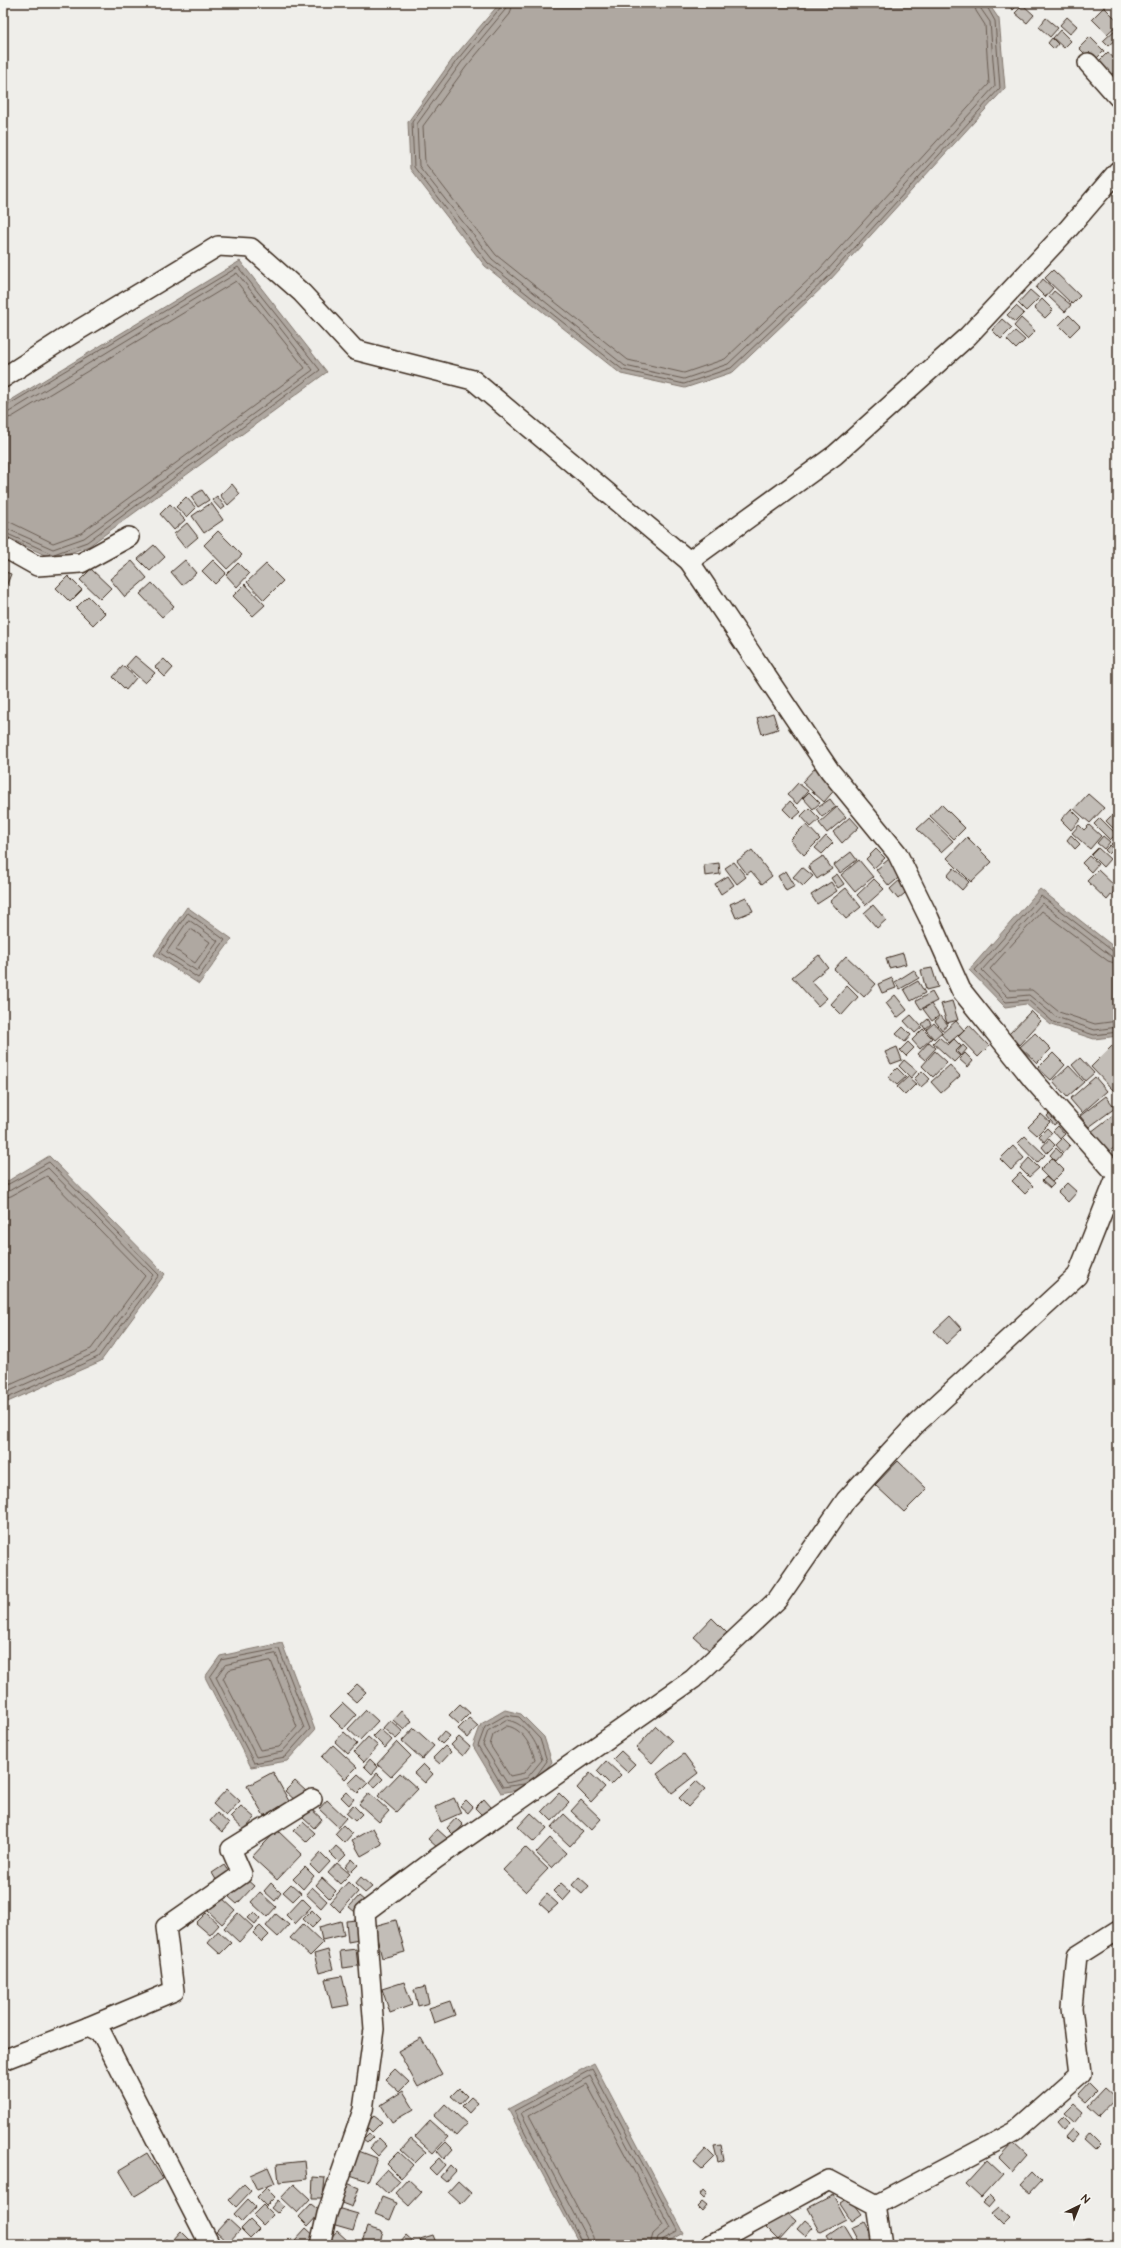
<svg xmlns="http://www.w3.org/2000/svg" width="1121" height="2248" font-family="'Architects Daughter',sans-serif">
  <style>
    .water { fill: #afa8a1; stroke: #81766d }
    .lines { fill: none; stroke-linecap: round; stroke-linejoin: round }
    .shore { stroke: #695c52; stroke-width: 1 }
    .building { fill: #c2bdb7; stroke: #3b2a1e }
    .lane-casing { stroke: #3b2a1e; stroke-width: 13 }
    .street-casing { stroke: #3b2a1e; stroke-width: 22 }
    .lane { stroke: #f6f6f2; stroke-width: 10 }
    .street { stroke: #f6f6f2; stroke-width: 19 }
  </style>
  <rect width="100%" height="100%" fill="#efeeea"/>
  <filter id="ink" filterUnits="userSpaceOnUse"><feTurbulence type="fractalNoise" baseFrequency=".025" numOctaves="2"/><feDisplacementMap in="SourceGraphic" scale="8" xChannelSelector="R" yChannelSelector="G"/><feConvolveMatrix kernelMatrix="1 2 1 2 8 2 1 2 1" color-interpolation-filters="sRGB"/></filter>
  <g filter="url(#ink)">
    <g class="water">
      <polygon points="500,3 988,3 999,19 1005,88 830,280 733,372 685,388 621,374 485,266 410,169 408,122 454,57"/>
      <polygon points="240,261 327,372 89,546 53,559 3,535 3,405"/>
      <polygon points="1040,889 1118,950 1118,1036 1094,1039 1051,1025 1026,1004 1005,1007 969,970"/>
      <polygon points="187,907 232,939 199,984 154,955"/>
      <polygon points="49,1156 165,1274 101,1361 3,1404 3,1184"/>
      <polygon points="282,1643 315,1730 287,1761 251,1767 205,1677 220,1656"/>
      <polygon points="505,1710 521,1714 544,1737 552,1762 532,1787 501,1793 473,1746 481,1724"/>
      <polygon points="594,2063 684,2233 662,2245 580,2245 508,2109"/>
    </g>
    <g class="lines">
      <g class="shore">
        <polyline points="502,3 501,7 457,60 412,122 414,167 488,263 623,370 684,384 731,368 827,278 1000,88 995,21 985,3"/>
        <polyline points="507,3 505,10 461,63 417,124 419,166 492,259 625,366 684,379 728,364 824,274 995,86 990,22 981,9 980,3"/>
        <polyline points="513,3 510,14 466,67 423,126 425,163 496,255 628,360 684,373 725,359 819,270 989,84 985,25 976,11 974,3"/>
        <polyline points="3,408 238,267 320,370 87,542 54,554"/>
        <polyline points="3,413 9,412 237,273 313,370 84,538 53,549 3,527"/>
        <polyline points="3,419 12,417 236,281 305,368 81,533 53,543 10,522 3,521"/>
        <polyline points="3,532 52,554"/>
        <polygon points="188,913 225,940 198,978 160,953"/>
        <polygon points="189,920 218,941 197,971 167,952"/>
        <polygon points="191,929 210,942 195,963 176,950"/>
        <polyline points="1118,953 1114,952 1041,896 975,970 1006,1002 1028,1000 1053,1022 1094,1035 1118,1032"/>
        <polyline points="1118,958 1111,956 1042,903 982,970 1008,997 1029,995 1056,1017 1095,1030 1118,1027"/>
        <polyline points="1118,964 1108,961 1042,911 990,969 1010,990 1032,990 1059,1012 1095,1024 1118,1021"/>
        <polyline points="3,1187 49,1162 159,1275 98,1357 3,1400"/>
        <polyline points="3,1192 9,1191 48,1168 153,1275 95,1353 3,1394"/>
        <polyline points="3,1198 11,1196 47,1176 145,1276 91,1349 3,1388"/>
        <polygon points="279,1649 310,1729 285,1757 254,1763 210,1677 222,1660"/>
        <polygon points="276,1654 304,1728 282,1752 256,1757 216,1677 225,1665"/>
        <polygon points="271,1661 297,1727 279,1747 260,1750 223,1678 229,1670"/>
        <path d="M506 1720C526 1722 537 1743 542 1760L527 1778 507 1783 483 1745 488 1731Z"/>
        <path d="M507 1726C522 1728 531 1746 535 1759L524 1773 510 1776 490 1745 493 1735Z"/>
        <polyline points="524,1784 503,1787 478,1746 485,1727 506,1715 519,1717 540,1739 547,1761 536,1776"/>
        <polyline points="583,2245 514,2111 592,2069 678,2230 677,2232 662,2240 661,2245"/>
        <polyline points="588,2245 587,2239 521,2113 590,2076 671,2228 658,2237 656,2245"/>
        <polyline points="594,2245 593,2237 529,2116 587,2084 663,2225 653,2234 650,2245"/>
      </g>
    </g>
    <g class="building">
      <polygon points="1005,3 1020,3 1013,10"/>
      <polygon points="1023,5 1034,15 1027,23 1015,13"/>
      <polygon points="1104,7 1118,21 1118,24 1107,34 1092,19"/>
      <polygon points="1067,17 1077,26 1070,34 1060,25"/>
      <polygon points="1046,18 1058,28 1050,37 1039,27"/>
      <polygon points="1118,27 1118,37 1108,46 1103,41"/>
      <polygon points="1060,30 1071,41 1064,48 1053,38"/>
      <polygon points="1090,37 1104,51 1093,62 1079,48"/>
      <polygon points="1052,38 1058,44 1054,49 1048,43"/>
      <polygon points="1108,52 1118,63 1118,69 1111,75 1098,62"/>
      <polygon points="1053,270 1080,296 1072,304 1045,278"/>
      <polygon points="1043,279 1053,288 1045,297 1036,288"/>
      <polygon points="1030,290 1039,298 1026,311 1018,303"/>
      <polygon points="1054,291 1071,305 1065,312 1049,297"/>
      <polygon points="1042,299 1053,310 1045,318 1034,308"/>
      <polygon points="1016,306 1024,313 1015,322 1007,315"/>
      <polygon points="1069,315 1080,326 1070,336 1059,325"/>
      <polygon points="1021,318 1035,331 1027,339 1014,326"/>
      <polygon points="1002,319 1012,328 1001,339 992,330"/>
      <polygon points="1015,331 1025,340 1016,349 1007,340"/>
      <polygon points="232,484 240,494 228,505 220,495"/>
      <polygon points="202,490 209,500 198,507 191,497"/>
      <polygon points="217,496 225,507 221,510 212,500"/>
      <polygon points="186,497 196,508 187,517 176,507"/>
      <polygon points="211,503 223,520 204,533 192,516"/>
      <polygon points="170,504 185,520 174,530 160,514"/>
      <polygon points="187,523 198,537 185,548 174,534"/>
      <polygon points="218,531 242,555 227,569 204,545"/>
      <polygon points="154,545 165,557 150,571 138,559"/>
      <polygon points="185,560 196,573 182,585 171,572"/>
      <polygon points="213,560 226,573 215,584 202,571"/>
      <polygon points="132,561 147,578 125,597 110,579"/>
      <polygon points="238,563 249,574 237,587 226,575"/>
      <polygon points="266,564 283,581 264,600 247,582"/>
      <polygon points="91,569 111,588 100,599 80,580"/>
      <polygon points="3,571 11,574 4,592 3,592"/>
      <polygon points="68,576 82,590 70,602 56,588"/>
      <polygon points="152,583 174,606 162,617 140,594"/>
      <polygon points="245,584 265,605 253,616 233,596"/>
      <polygon points="88,596 105,613 93,625 76,608"/>
      <polygon points="135,656 155,673 145,683 126,666"/>
      <polygon points="164,659 173,668 165,677 155,667"/>
      <polygon points="123,666 136,678 126,690 113,677"/>
      <polygon points="773,713 778,729 762,734 757,718"/>
      <polygon points="816,767 837,787 824,802 802,782"/>
      <polygon points="798,783 808,791 797,804 787,795"/>
      <polygon points="809,792 820,803 813,809 803,798"/>
      <polygon points="1088,794 1104,808 1090,823 1074,809"/>
      <polygon points="830,799 836,807 822,817 816,809"/>
      <polygon points="790,801 801,812 793,819 783,809"/>
      <polygon points="941,804 965,828 954,839 930,816"/>
      <polygon points="837,807 846,817 827,833 819,823"/>
      <polygon points="809,808 820,819 811,827 801,816"/>
      <polygon points="1071,809 1081,819 1071,830 1061,820"/>
      <polygon points="1112,815 1118,821 1118,833 1106,821"/>
      <polygon points="850,817 859,827 842,843 833,832"/>
      <polygon points="929,818 953,841 941,852 917,829"/>
      <polygon points="1100,818 1116,834 1110,840 1094,824"/>
      <polygon points="806,824 820,839 804,855 790,840"/>
      <polygon points="1079,825 1084,830 1089,825 1101,836 1090,849 1072,833"/>
      <polygon points="1071,835 1080,844 1075,849 1067,840"/>
      <polygon points="826,836 833,843 822,854 815,848"/>
      <polygon points="1103,836 1110,842 1104,849 1097,843"/>
      <polygon points="967,837 992,862 971,882 947,858"/>
      <polygon points="1117,838 1118,838 1118,850 1111,844"/>
      <polygon points="1110,845 1114,849 1109,854 1105,850"/>
      <polygon points="1098,848 1110,859 1103,867 1091,855"/>
      <polygon points="876,849 885,858 874,868 866,859"/>
      <polygon points="752,850 772,876 762,884 751,871 747,874 737,861"/>
      <polygon points="851,852 857,860 840,873 834,865"/>
      <polygon points="823,856 832,869 817,879 808,866"/>
      <polygon points="1089,856 1098,864 1091,872 1082,863"/>
      <polygon points="889,859 902,875 889,886 876,870"/>
      <polygon points="859,860 873,877 855,892 841,875"/>
      <polygon points="734,862 746,877 737,884 725,868"/>
      <polygon points="719,863 720,874 705,876 704,865"/>
      <polygon points="802,867 813,876 803,886 793,877"/>
      <polygon points="954,868 969,882 962,890 947,876"/>
      <polygon points="1098,870 1117,888 1107,900 1087,881"/>
      <polygon points="786,871 795,886 786,891 778,876"/>
      <polygon points="837,874 844,884 838,888 831,878"/>
      <polygon points="728,876 734,885 721,894 715,884"/>
      <polygon points="902,878 911,888 898,899 890,889"/>
      <polygon points="874,879 884,889 866,905 857,895"/>
      <polygon points="831,882 837,891 817,904 811,895"/>
      <polygon points="846,888 861,907 846,919 830,901"/>
      <polygon points="746,897 753,911 736,918 730,904"/>
      <polygon points="873,905 886,920 877,928 864,913"/>
      <polygon points="903,953 906,964 889,968 886,958"/>
      <polygon points="819,955 828,967 811,981 827,998 818,1006 792,977"/>
      <polygon points="846,956 876,984 864,997 834,969"/>
      <polygon points="932,968 938,987 926,990 921,970"/>
      <polygon points="914,970 919,978 900,989 895,982"/>
      <polygon points="892,978 896,988 882,993 878,984"/>
      <polygon points="918,981 925,993 911,1001 904,989"/>
      <polygon points="847,986 858,997 842,1015 831,1004"/>
      <polygon points="932,992 937,1001 921,1009 916,1001"/>
      <polygon points="895,995 907,1010 897,1018 886,1003"/>
      <polygon points="952,1001 958,1020 947,1023 941,1004"/>
      <polygon points="931,1004 939,1016 932,1021 923,1009"/>
      <polygon points="1031,1011 1041,1021 1019,1045 1008,1035"/>
      <polygon points="911,1015 922,1027 915,1033 904,1021"/>
      <polygon points="941,1016 948,1025 942,1030 935,1021"/>
      <polygon points="928,1019 931,1024 925,1029 922,1024"/>
      <polygon points="956,1021 964,1030 949,1043 941,1034"/>
      <polygon points="934,1023 942,1032 934,1039 926,1030"/>
      <polygon points="969,1025 989,1046 978,1057 958,1036"/>
      <polygon points="903,1027 911,1035 905,1042 896,1034"/>
      <polygon points="923,1029 932,1038 920,1049 912,1040"/>
      <polygon points="1035,1033 1051,1049 1037,1063 1020,1047"/>
      <polygon points="939,1037 948,1045 954,1039 961,1046 955,1052 960,1056 954,1062 933,1043"/>
      <polygon points="908,1042 914,1048 906,1056 900,1050"/>
      <polygon points="929,1042 936,1048 925,1060 918,1054"/>
      <polygon points="1114,1044 1118,1048 1118,1084 1113,1090 1091,1067"/>
      <polygon points="963,1045 967,1049 961,1056 957,1052"/>
      <polygon points="897,1047 902,1060 891,1064 885,1052"/>
      <polygon points="935,1051 947,1062 933,1077 922,1066"/>
      <polygon points="965,1053 973,1061 968,1067 959,1059"/>
      <polygon points="1053,1053 1065,1065 1051,1080 1038,1068"/>
      <polygon points="1080,1058 1094,1073 1085,1081 1072,1065"/>
      <polygon points="904,1060 917,1071 911,1078 899,1066"/>
      <polygon points="950,1065 960,1076 941,1093 931,1082"/>
      <polygon points="1069,1066 1084,1082 1067,1097 1053,1081"/>
      <polygon points="897,1068 906,1077 897,1085 888,1077"/>
      <polygon points="922,1071 930,1079 921,1087 914,1079"/>
      <polygon points="908,1077 916,1084 905,1095 897,1087"/>
      <polygon points="1095,1077 1107,1091 1082,1113 1070,1099"/>
      <polygon points="1106,1096 1115,1108 1089,1127 1080,1116"/>
      <polygon points="1053,1110 1061,1119 1054,1125 1047,1116"/>
      <polygon points="1117,1112 1118,1145 1107,1153 1091,1132"/>
      <polygon points="1041,1114 1050,1122 1037,1135 1028,1127"/>
      <polygon points="1058,1126 1065,1134 1060,1139 1053,1131"/>
      <polygon points="1047,1128 1052,1133 1044,1142 1039,1136"/>
      <polygon points="1025,1136 1045,1155 1037,1163 1018,1143"/>
      <polygon points="1063,1138 1070,1145 1063,1153 1056,1145"/>
      <polygon points="1049,1139 1055,1145 1047,1153 1042,1147"/>
      <polygon points="1013,1146 1024,1158 1011,1170 1000,1159"/>
      <polygon points="1056,1148 1062,1154 1056,1161 1050,1155"/>
      <polygon points="1029,1158 1039,1168 1029,1177 1020,1168"/>
      <polygon points="1052,1158 1064,1170 1052,1182 1040,1170"/>
      <polygon points="1020,1173 1033,1186 1025,1194 1012,1181"/>
      <polygon points="1046,1177 1054,1184 1050,1188 1042,1181"/>
      <polygon points="1067,1183 1077,1192 1068,1202 1058,1192"/>
      <polygon points="950,1316 962,1329 946,1344 934,1331"/>
      <polygon points="898,1461 927,1489 904,1512 875,1485"/>
      <polygon points="712,1618 727,1633 710,1651 694,1637"/>
      <polygon points="357,1684 366,1692 356,1702 347,1694"/>
      <polygon points="343,1703 356,1715 343,1729 330,1716"/>
      <polygon points="460,1704 470,1713 459,1724 449,1715"/>
      <polygon points="366,1710 378,1721 360,1740 348,1729"/>
      <polygon points="401,1711 412,1721 404,1730 393,1720"/>
      <polygon points="469,1718 478,1726 468,1738 458,1729"/>
      <polygon points="390,1720 403,1732 396,1739 383,1728"/>
      <polygon points="656,1726 672,1741 652,1763 636,1748"/>
      <polygon points="414,1728 434,1746 422,1759 402,1741"/>
      <polygon points="380,1729 392,1740 385,1748 373,1736"/>
      <polygon points="444,1731 450,1736 442,1744 437,1739"/>
      <polygon points="344,1732 357,1744 348,1754 335,1742"/>
      <polygon points="368,1737 378,1746 364,1762 354,1752"/>
      <polygon points="459,1737 470,1747 463,1756 451,1745"/>
      <polygon points="397,1742 411,1756 391,1777 377,1764"/>
      <polygon points="333,1745 357,1767 345,1779 322,1757"/>
      <polygon points="445,1746 451,1752 440,1764 433,1758"/>
      <polygon points="621,1751 635,1764 627,1772 613,1759"/>
      <polygon points="684,1754 698,1773 672,1793 657,1774"/>
      <polygon points="370,1759 378,1767 372,1774 364,1766"/>
      <polygon points="606,1761 621,1775 611,1785 597,1771"/>
      <polygon points="423,1764 433,1774 425,1783 414,1773"/>
      <polygon points="273,1772 290,1803 264,1816 247,1786"/>
      <polygon points="377,1773 383,1779 375,1787 369,1782"/>
      <polygon points="400,1773 418,1789 396,1812 378,1796"/>
      <polygon points="590,1773 605,1787 591,1802 577,1788"/>
      <polygon points="358,1774 368,1783 358,1793 348,1784"/>
      <polygon points="295,1781 307,1792 297,1802 285,1791"/>
      <polygon points="696,1781 705,1789 688,1807 679,1798"/>
      <polygon points="227,1789 240,1801 226,1816 213,1804"/>
      <polygon points="346,1792 354,1799 349,1805 341,1797"/>
      <polygon points="369,1793 389,1811 379,1822 359,1804"/>
      <polygon points="559,1793 569,1803 552,1821 542,1811"/>
      <polygon points="454,1798 461,1813 441,1822 435,1807"/>
      <polygon points="484,1799 492,1808 484,1817 475,1808"/>
      <polygon points="327,1800 346,1818 338,1827 319,1809"/>
      <polygon points="466,1800 473,1807 468,1813 460,1806"/>
      <polygon points="581,1800 601,1819 591,1830 571,1811"/>
      <polygon points="353,1805 362,1814 355,1821 346,1813"/>
      <polygon points="241,1806 255,1818 244,1830 230,1817"/>
      <polygon points="311,1809 322,1819 314,1828 303,1818"/>
      <polygon points="217,1813 229,1824 222,1832 210,1821"/>
      <polygon points="531,1813 547,1828 534,1842 518,1827"/>
      <polygon points="564,1814 583,1832 570,1846 551,1828"/>
      <polygon points="456,1818 463,1825 454,1835 447,1828"/>
      <polygon points="303,1822 315,1833 306,1842 294,1831"/>
      <polygon points="343,1825 352,1834 344,1843 335,1834"/>
      <polygon points="373,1828 382,1844 361,1856 352,1840"/>
      <polygon points="437,1829 447,1838 438,1848 428,1839"/>
      <polygon points="277,1830 302,1854 277,1880 252,1857"/>
      <polygon points="550,1838 566,1853 552,1868 536,1853"/>
      <polygon points="336,1846 346,1855 339,1862 330,1853"/>
      <polygon points="525,1847 548,1869 526,1892 503,1870"/>
      <polygon points="321,1853 330,1862 319,1874 310,1865"/>
      <polygon points="352,1859 358,1865 351,1872 345,1867"/>
      <polygon points="337,1863 350,1874 340,1884 328,1873"/>
      <polygon points="224,1865 230,1874 218,1883 212,1873"/>
      <polygon points="305,1867 314,1876 303,1889 293,1879"/>
      <polygon points="361,1877 372,1887 365,1893 355,1884"/>
      <polygon points="579,1877 589,1886 582,1894 572,1885"/>
      <polygon points="322,1878 336,1891 329,1898 316,1885"/>
      <polygon points="246,1879 254,1886 237,1904 229,1897"/>
      <polygon points="348,1882 358,1892 340,1912 330,1902"/>
      <polygon points="271,1883 281,1893 275,1901 264,1891"/>
      <polygon points="561,1883 571,1892 563,1901 553,1891"/>
      <polygon points="291,1884 301,1893 293,1901 283,1892"/>
      <polygon points="312,1887 327,1901 321,1908 306,1894"/>
      <polygon points="260,1892 276,1907 267,1917 251,1902"/>
      <polygon points="547,1894 558,1904 549,1912 539,1903"/>
      <polygon points="359,1896 365,1901 355,1912 349,1907"/>
      <polygon points="221,1897 235,1910 222,1924 208,1911"/>
      <polygon points="302,1898 311,1907 295,1924 286,1915"/>
      <polygon points="312,1910 321,1919 312,1928 303,1919"/>
      <polygon points="254,1912 260,1918 255,1924 248,1918"/>
      <polygon points="206,1913 219,1925 210,1935 196,1923"/>
      <polygon points="238,1913 253,1927 239,1942 224,1928"/>
      <polygon points="276,1914 289,1925 278,1937 266,1926"/>
      <polygon points="357,1920 359,1940 348,1942 346,1921"/>
      <polygon points="396,1920 405,1952 382,1958 374,1926"/>
      <polygon points="341,1921 344,1935 322,1940 319,1927"/>
      <polygon points="303,1924 323,1943 310,1956 290,1938"/>
      <polygon points="260,1926 269,1935 262,1942 253,1933"/>
      <polygon points="218,1931 231,1943 220,1954 208,1943"/>
      <polygon points="356,1949 358,1966 342,1968 340,1951"/>
      <polygon points="328,1950 333,1969 319,1973 314,1954"/>
      <polygon points="342,1976 349,2005 332,2008 325,1979"/>
      <polygon points="404,1982 412,2005 390,2013 382,1989"/>
      <polygon points="425,1987 429,2003 418,2006 414,1990"/>
      <polygon points="450,2001 455,2015 434,2023 429,2008"/>
      <polygon points="421,2038 442,2074 418,2087 398,2051"/>
      <polygon points="395,2069 409,2082 399,2092 385,2079"/>
      <polygon points="1089,2083 1097,2091 1086,2102 1078,2095"/>
      <polygon points="459,2088 467,2096 460,2104 451,2096"/>
      <polygon points="1105,2088 1116,2098 1100,2115 1089,2105"/>
      <polygon points="403,2091 414,2109 392,2122 381,2105"/>
      <polygon points="471,2097 478,2103 469,2113 462,2106"/>
      <polygon points="1073,2103 1083,2112 1074,2123 1063,2113"/>
      <polygon points="445,2104 467,2124 456,2136 434,2116"/>
      <polygon points="374,2116 382,2122 372,2132 365,2125"/>
      <polygon points="1062,2116 1069,2123 1063,2130 1056,2122"/>
      <polygon points="430,2121 448,2137 433,2153 415,2137"/>
      <polygon points="1072,2129 1078,2135 1071,2143 1065,2137"/>
      <polygon points="1090,2133 1100,2143 1094,2149 1084,2140"/>
      <polygon points="369,2134 373,2137 367,2143 363,2140"/>
      <polygon points="379,2138 387,2146 378,2156 370,2148"/>
      <polygon points="411,2139 426,2152 415,2163 401,2150"/>
      <polygon points="446,2142 453,2149 444,2159 437,2151"/>
      <polygon points="1013,2143 1027,2156 1013,2172 999,2158"/>
      <polygon points="721,2145 724,2160 718,2162 714,2146"/>
      <polygon points="706,2149 714,2157 702,2169 694,2162"/>
      <polygon points="356,2150 377,2158 368,2181 347,2174"/>
      <polygon points="399,2152 413,2165 401,2178 387,2164"/>
      <polygon points="147,2153 163,2179 135,2196 119,2170"/>
      <polygon points="439,2158 445,2165 436,2175 429,2168"/>
      <polygon points="988,2160 1003,2174 981,2198 966,2184"/>
      <polygon points="305,2161 307,2179 279,2182 277,2164"/>
      <polygon points="450,2165 456,2171 446,2182 440,2177"/>
      <polygon points="268,2167 275,2183 257,2190 250,2175"/>
      <polygon points="387,2169 400,2181 388,2194 375,2182"/>
      <polygon points="1034,2173 1043,2182 1031,2195 1021,2187"/>
      <polygon points="313,2177 325,2178 323,2198 312,2198"/>
      <polygon points="408,2179 422,2192 409,2206 395,2193"/>
      <polygon points="458,2181 471,2193 461,2204 448,2192"/>
      <polygon points="347,2183 359,2188 352,2207 339,2202"/>
      <polygon points="244,2184 251,2191 236,2207 229,2200"/>
      <polygon points="294,2184 310,2199 297,2213 281,2198"/>
      <polygon points="266,2188 275,2197 266,2206 257,2197"/>
      <polygon points="703,2190 707,2194 704,2198 700,2194"/>
      <polygon points="833,2195 846,2219 821,2232 808,2208"/>
      <polygon points="990,2195 995,2200 989,2207 983,2202"/>
      <polygon points="382,2197 397,2203 390,2220 375,2214"/>
      <polygon points="849,2197 862,2214 852,2221 840,2203"/>
      <polygon points="248,2199 256,2207 242,2222 234,2214"/>
      <polygon points="278,2200 284,2206 277,2213 271,2208"/>
      <polygon points="702,2202 707,2206 702,2212 697,2207"/>
      <polygon points="311,2204 321,2212 308,2226 299,2217"/>
      <polygon points="263,2205 273,2215 263,2225 253,2215"/>
      <polygon points="999,2207 1010,2217 1003,2224 992,2213"/>
      <polygon points="337,2208 358,2214 353,2231 332,2225"/>
      <polygon points="783,2209 796,2221 779,2240 766,2227"/>
      <polygon points="228,2219 240,2230 228,2243 216,2232"/>
      <polygon points="250,2220 259,2229 250,2238 241,2229"/>
      <polygon points="805,2220 813,2227 805,2236 797,2229"/>
      <polygon points="864,2222 876,2245 860,2245 851,2228"/>
      <polygon points="843,2225 855,2245 833,2245 827,2236"/>
      <polygon points="367,2227 383,2232 379,2245 361,2245"/>
      <polygon points="306,2228 319,2240 314,2245 300,2245 295,2240"/>
      <polygon points="181,2231 194,2244 193,2245 178,2245 173,2240"/>
      <polygon points="337,2231 347,2240 342,2245 331,2245 327,2242"/>
      <polygon points="406,2235 416,2244 415,2245 403,2245 400,2242"/>
      <polygon points="433,2235 437,2245 422,2245 420,2239"/>
      <polygon points="288,2238 295,2245 281,2245"/>
      <polygon points="166,2239 172,2245 161,2245"/>
    </g>
    <g class="lines">
      <g class="lane-casing">
        <polyline id="lane" points="1087,2245 1089,2245"/>
      </g>
      <g class="street-casing">
        <g id="street">
          <polyline points="1088,63 1118,97"/>
          <polyline points="3,378 62,340 218,246 251,248 302,293 355,350 473,380 689,561 835,455 968,336 1069,228 1118,171"/>
          <polyline points="3,547 37,566 81,563 129,537"/>
          <polyline points="88,2027 174,1991 166,1927 242,1874 231,1849 312,1799"/>
          <polyline points="3,2060 88,2027 102,2034 210,2245"/>
          <polyline points="876,2205 882,2245"/>
          <polyline points="320,2245 327,2214 363,2110 374,2029 365,1912 437,1858 693,1679 777,1600 846,1500 916,1424 1077,1276 1117,1175 1034,1081 961,990 929,918 897,853 830,771 689,561"/>
          <polyline points="710,2245 829,2180 876,2205 1014,2132 1080,2074 1072,2008 1077,1956 1118,1930"/>
        </g>
      </g>
      <use href="#lane" class="lane"/>
      <use href="#street" class="street"/>
    </g>
  </g>
  <rect width="1121" height="2248" fill="none" stroke="#f6f6f2" stroke-width="16"/>
  <rect x="8" y="8" width="1105" height="2232" fill="none" stroke="#3b2a1e" stroke-width="1.5" filter="url(#ink)"/>
  <g transform="translate(1079 2206) rotate(43)" stroke="#f6f6f2" stroke-width="3" paint-order="stroke">
  <path d="M0-3L7 15L0 10L-7 15Z" fill="#3b2a1e"/>
  <text y="-6" font-size="11" font-weight="bold" text-anchor="middle" fill="#3b2a1e">N</text>
  </g>
</svg>
